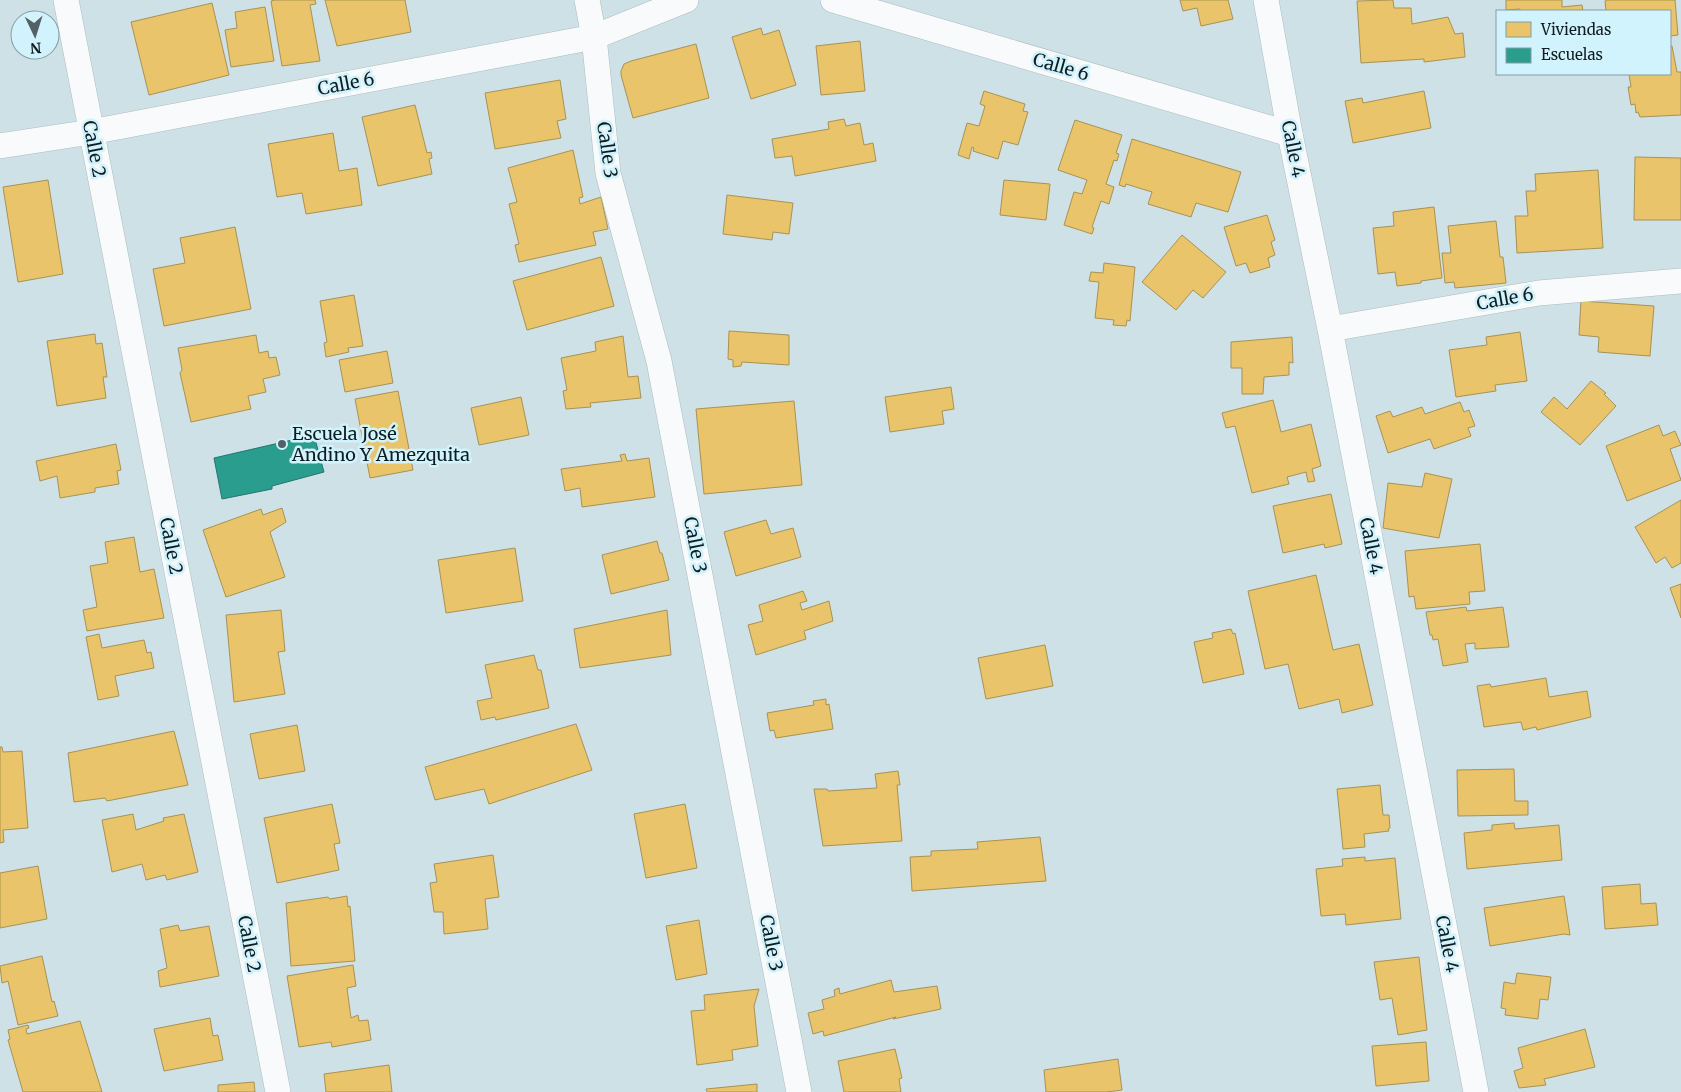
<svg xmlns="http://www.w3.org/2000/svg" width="1681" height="1092" font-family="Merriweather,serif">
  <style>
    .homes { fill: #e9c46a; stroke: #a89254 }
    .schools { fill: #2a9d8f; stroke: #22766e }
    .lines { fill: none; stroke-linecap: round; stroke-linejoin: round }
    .minor-casing { stroke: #adbcc0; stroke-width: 26 }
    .minor { stroke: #f8fafb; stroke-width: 25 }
    .poi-dot { fill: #526165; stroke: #d1f3fe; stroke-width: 2 }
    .labels { text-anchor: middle; stroke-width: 5; stroke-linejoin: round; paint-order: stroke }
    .street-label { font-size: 18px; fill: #101c20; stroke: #d1f3fe }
    .poi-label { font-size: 18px; fill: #101c20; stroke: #d1f3fe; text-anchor: start }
  </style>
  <rect width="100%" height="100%" fill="#cee1e6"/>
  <g class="homes">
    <polygon points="275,0 315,0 316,4 310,5 320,61 282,66 271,1"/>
    <polygon points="325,0 405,0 411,32 337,46"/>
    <polygon points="1180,0 1228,0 1233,19 1201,26 1197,8 1183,11"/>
    <polygon points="1393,0 1394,8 1411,8 1412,24 1448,17 1455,34 1463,33 1465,57 1424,62 1424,59 1361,63 1357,1"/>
    <polygon points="1506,0 1562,0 1562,7 1582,5 1583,11 1520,11 1520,9 1506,10"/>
    <polygon points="1607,0 1675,0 1678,35 1670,36 1670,11 1606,11 1605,1"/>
    <polygon points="212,3 229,75 149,95 131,22"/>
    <polygon points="265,7 274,61 231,67 225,30 237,28 235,12"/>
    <polygon points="761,28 763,35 779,30 796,85 751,99 732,37"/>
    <polygon points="860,41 865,91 821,95 816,46"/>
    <polygon points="696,44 709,98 633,118 621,75 621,71 624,64 631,61"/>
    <polygon points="1670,46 1672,46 1677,72 1681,72 1681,115 1640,117 1638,112 1636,113 1635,104 1631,105 1628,87 1631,87 1629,74 1670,74"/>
    <polygon points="560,80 566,119 557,121 561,138 495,149 485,93"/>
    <polygon points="984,91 1025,104 1023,111 1028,112 1018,145 1003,141 998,159 973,151 974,148 972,147 969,159 958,155 967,123 979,126 985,106 980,104"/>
    <polygon points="1424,91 1431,128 1353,143 1345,101 1362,98 1363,103"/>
    <polygon points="415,105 427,153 431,152 432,158 429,159 432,174 378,186 362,117"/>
    <polygon points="844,119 846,126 860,123 864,145 873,143 876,161 795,176 792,156 775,158 772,139 829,129 828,122"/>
    <polygon points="1075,120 1122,135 1116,153 1119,154 1117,161 1114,160 1106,184 1114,187 1109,204 1101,201 1092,227 1094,228 1092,234 1064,225 1074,192 1082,194 1087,180 1058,170"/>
    <polygon points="333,133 339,171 357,168 362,205 306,214 302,193 277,197 268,144"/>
    <polygon points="1132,139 1241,172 1228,212 1196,203 1191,217 1148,204 1152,192 1126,184 1125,187 1119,185"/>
    <polygon points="573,150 583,197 579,198 580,204 601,197 608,229 593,232 596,245 519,262 515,245 519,244 509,204 517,202 508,168"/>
    <polygon points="1635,157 1681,158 1681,220 1634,220"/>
    <polygon points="1598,170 1603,248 1517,253 1515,216 1528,216 1526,191 1536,191 1535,174"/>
    <polygon points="48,180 63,274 18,282 3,187"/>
    <polygon points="1004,180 1050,184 1046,220 1000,215"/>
    <polygon points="727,195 793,203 789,234 773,232 772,240 723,234"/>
    <polygon points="1434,207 1442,278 1421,281 1421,283 1397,286 1395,272 1378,274 1373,228 1394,226 1393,212"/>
    <polygon points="1267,215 1275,240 1271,242 1275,255 1268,258 1270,267 1250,273 1246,263 1236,266 1224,227"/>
    <polygon points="1496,221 1500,257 1503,257 1506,283 1455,288 1454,282 1445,283 1442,253 1451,253 1448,226"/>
    <polygon points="235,227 251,309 164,326 153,269 185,263 180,238"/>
    <polygon points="1182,235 1226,272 1203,298 1193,290 1176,310 1142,282"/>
    <polygon points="601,257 614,306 527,330 513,281"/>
    <polygon points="1104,263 1135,267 1130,321 1127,320 1126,326 1113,325 1114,320 1095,318 1099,282 1089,281 1091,272 1103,273"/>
    <polygon points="354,295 363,346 348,348 349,352 326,357 324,343 327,342 320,301"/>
    <polygon points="1581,301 1654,306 1650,356 1598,352 1599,337 1579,335"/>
    <polygon points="729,331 789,335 789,365 742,362 741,366 733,367 733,360 728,359"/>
    <polygon points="1520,332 1527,381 1495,385 1496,391 1456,397 1449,350 1487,345 1486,337"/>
    <polygon points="95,334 96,344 102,343 107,377 103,377 106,398 57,406 47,341"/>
    <polygon points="256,335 259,353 268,351 269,358 276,357 280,375 263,379 266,392 248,396 251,409 191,422 180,373 182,370 178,348"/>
    <polygon points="623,336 628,377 638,376 641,398 590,403 591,407 566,409 563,391 567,390 561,358 596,351 595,342"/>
    <polygon points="1292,337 1293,363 1289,362 1289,375 1264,377 1263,394 1242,394 1242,368 1231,368 1231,342"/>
    <polygon points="387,351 393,383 345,392 339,360"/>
    <polygon points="1591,381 1606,393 1604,394 1616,406 1580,445 1541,412 1554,397 1567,409"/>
    <polygon points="951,387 954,409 942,411 944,424 890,432 885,397"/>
    <polygon points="398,391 413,470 370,478 355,399"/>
    <polygon points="521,397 529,435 479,445 471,408"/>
    <polygon points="1273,400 1281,432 1311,424 1321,466 1312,469 1315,481 1308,482 1306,472 1287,477 1289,484 1252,493 1235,426 1226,428 1222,413"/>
    <polygon points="794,401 802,485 704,494 696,409"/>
    <polygon points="1460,402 1464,412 1469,410 1475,426 1468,428 1471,436 1434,449 1430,439 1388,453 1376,416 1390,411 1393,417 1422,407 1425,414"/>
    <polygon points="1659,425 1663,436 1675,431 1681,445 1670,449 1681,480 1627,501 1606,446"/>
    <polygon points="116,444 121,470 117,471 119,484 95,488 95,492 60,498 57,476 40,481 36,461"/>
    <polygon points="625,454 627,461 649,458 655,497 582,507 580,488 565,491 561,469 622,461 620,455"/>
    <polygon points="1425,473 1452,479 1439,538 1383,528 1388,483 1422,487"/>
    <polygon points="1331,494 1342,544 1325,548 1324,544 1283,553 1273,506"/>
    <polygon points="1681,500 1681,563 1672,568 1665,557 1656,563 1635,527"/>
    <polygon points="282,508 286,522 270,532 285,577 226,597 203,530 261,509 263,515"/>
    <polygon points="766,520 771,534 793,528 801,557 736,576 724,532"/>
    <polygon points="134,537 140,572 154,569 164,618 87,631 83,610 97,607 90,566 108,563 105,542"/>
    <polygon points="657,541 660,553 662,553 669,580 611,594 602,555"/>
    <polygon points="1480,544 1485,591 1469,592 1470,604 1416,609 1414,596 1409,597 1405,551"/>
    <polygon points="515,548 523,601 446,613 438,560"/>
    <polygon points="1316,575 1333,650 1359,644 1373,705 1342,713 1339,699 1299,709 1288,664 1265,669 1248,591"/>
    <polygon points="1681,584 1681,618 1670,588"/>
    <polygon points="803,591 807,601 800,603 802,610 829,601 833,621 804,631 806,639 756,655 748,625 763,621 759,605"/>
    <polygon points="1466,607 1467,611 1503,607 1509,647 1475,649 1475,643 1465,644 1468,662 1443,666 1438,639 1433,640 1432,635 1430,635 1426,612"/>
    <polygon points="281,610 285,651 278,652 285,694 234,702 226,615"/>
    <polygon points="667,610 671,655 580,668 574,629"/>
    <polygon points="1231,629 1233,634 1235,633 1244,674 1203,683 1194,642 1213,638 1212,633"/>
    <polygon points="99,634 102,648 144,640 147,653 151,652 154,668 115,676 119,696 98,700 86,637"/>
    <polygon points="1045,645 1053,686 986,699 978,658"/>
    <polygon points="534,655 538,670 541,670 549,708 496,720 495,717 481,720 477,701 492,698 485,665"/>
    <polygon points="1546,678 1549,697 1587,691 1591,717 1537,730 1536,727 1523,730 1521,722 1484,727 1477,686 1490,684 1491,687"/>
    <polygon points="826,699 826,705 829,704 833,729 776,738 774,730 770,731 767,713 814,705 813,701"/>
    <polygon points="576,724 592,770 489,804 484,789 435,800 425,767"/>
    <polygon points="297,725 305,771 259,779 250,734"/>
    <polygon points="174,731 188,785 107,801 105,798 74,802 68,753"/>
    <polygon points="0,747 2,747 3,752 22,751 28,828 3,830 4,842 0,843"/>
    <polygon points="1514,769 1515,801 1528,801 1528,815 1458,816 1457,770"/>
    <polygon points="898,771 900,785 897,785 902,841 823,846 814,789 827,789 828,791 877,788 875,774"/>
    <polygon points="1380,785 1383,815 1389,815 1390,828 1388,829 1389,831 1364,834 1365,847 1343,849 1337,789"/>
    <polygon points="332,804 340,843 334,844 339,870 277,883 264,818"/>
    <polygon points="685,804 697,868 646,878 634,814"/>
    <polygon points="133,814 136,830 164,821 163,818 184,814 198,872 167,880 165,875 146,880 142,864 112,872 102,820"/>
    <polygon points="1514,823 1515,829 1559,825 1562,860 1467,869 1464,833 1492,830 1492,825"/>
    <polygon points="1040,837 1046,881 912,891 910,857 931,856 931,851 978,849 977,842"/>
    <polygon points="493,855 499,897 485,899 488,929 444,934 443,912 434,912 430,883 437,882 434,864"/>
    <polygon points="1365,857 1365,861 1395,858 1401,919 1346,925 1345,914 1321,916 1316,869 1343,866 1342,859"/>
    <polygon points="38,866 47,919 0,928 0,873"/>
    <polygon points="1640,884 1641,904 1656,903 1658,925 1605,929 1602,887"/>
    <polygon points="347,896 348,907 350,906 355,961 291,966 286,903 328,897 330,899"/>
    <polygon points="1564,896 1570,935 1564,934 1490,946 1484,908"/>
    <polygon points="699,920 707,974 676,980 666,926"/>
    <polygon points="178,925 180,931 209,926 219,976 160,987 158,971 167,968 160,929"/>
    <polygon points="42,956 52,1002 54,1001 58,1016 18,1025 8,981 2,983 0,966"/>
    <polygon points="1419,957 1427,1030 1398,1035 1392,998 1380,1000 1374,962"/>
    <polygon points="353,965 356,986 347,988 351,1018 358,1015 359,1021 368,1020 371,1040 332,1047 331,1042 299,1047 287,976"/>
    <polygon points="1517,973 1551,977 1548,1000 1540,999 1538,1019 1505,1015 1506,1009 1501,1008 1504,982 1515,984"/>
    <polygon points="891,980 894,992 937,986 941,1009 893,1019 896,1017 824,1036 823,1031 813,1034 808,1013 824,1009 822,1000 835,996 834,990 839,988 840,994"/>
    <polygon points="759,989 754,1006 758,1046 732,1050 733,1060 697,1065 691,1011 705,1010 704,995"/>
    <polygon points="210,1018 213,1036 218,1035 223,1060 164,1071 154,1029"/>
    <polygon points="80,1021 102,1092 23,1092 8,1040 10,1039 8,1030 28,1025 29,1028 26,1029 27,1034"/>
    <polygon points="1585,1029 1595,1067 1544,1079 1546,1085 1519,1088 1514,1071 1523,1068 1518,1048"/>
    <polygon points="1426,1042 1429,1081 1376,1086 1372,1046"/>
    <polygon points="895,1049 902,1078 899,1079 901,1092 844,1092 838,1061"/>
    <polygon points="1118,1059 1122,1090 1106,1092 1046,1092 1044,1070"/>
    <polygon points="389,1065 392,1092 326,1092 324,1074"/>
    <polygon points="254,1082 255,1092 218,1092 218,1085"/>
    <polygon points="757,1084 757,1092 707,1092 706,1089"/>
  </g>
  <polygon class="schools" points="314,435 324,472 272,486 272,489 222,499 214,458"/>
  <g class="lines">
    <g class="minor-casing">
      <g id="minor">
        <polyline points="66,0 278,1092"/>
        <polyline points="587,0 594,37 608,173 659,361 799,1092"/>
        <polyline points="833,0 1290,134"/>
        <polyline points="1266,0 1290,134 1330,329 1476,1092"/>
        <polyline points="0,146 91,132 594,37 686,0"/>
        <polyline points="1330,329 1539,293 1681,281"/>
      </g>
    </g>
    <use href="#minor" class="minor"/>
  </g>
  <circle class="poi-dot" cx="282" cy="444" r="5"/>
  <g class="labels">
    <g class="street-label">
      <text transform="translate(1061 67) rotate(16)" y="6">Calle 6</text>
      <text transform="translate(346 84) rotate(-11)" y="6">Calle 6</text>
      <text transform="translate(94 149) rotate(79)" y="6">Calle 2</text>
      <text transform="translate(1293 149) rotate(79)" y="6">Calle 4</text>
      <text transform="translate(607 150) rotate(82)" y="6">Calle 3</text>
      <text transform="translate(1505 299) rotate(-10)" y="6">Calle 6</text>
      <text transform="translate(695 545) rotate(79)" y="6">Calle 3</text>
      <text transform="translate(171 546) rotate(79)" y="6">Calle 2</text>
      <text transform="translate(1371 546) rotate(79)" y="6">Calle 4</text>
      <text transform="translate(771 943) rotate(79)" y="6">Calle 3</text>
      <text transform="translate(249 944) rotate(79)" y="6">Calle 2</text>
      <text transform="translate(1447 944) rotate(79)" y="6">Calle 4</text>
    </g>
    <g class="poi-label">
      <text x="292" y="440">Escuela José<tspan x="292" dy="21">Andino Y Amezquita</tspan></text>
    </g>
  </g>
  <rect x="1496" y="10" width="175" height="65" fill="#d1f3fe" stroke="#849da5"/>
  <rect x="1506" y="22" width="25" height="15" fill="#e9c46a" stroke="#849da5"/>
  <text x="1541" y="35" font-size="15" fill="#101c20">Viviendas</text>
  <rect x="1506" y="48" width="25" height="15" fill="#2a9d8f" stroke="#849da5"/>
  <text x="1541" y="60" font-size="15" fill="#101c20">Escuelas</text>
  <g transform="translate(35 35) rotate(176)"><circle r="24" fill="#d1f3fe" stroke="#849da5"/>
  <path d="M0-4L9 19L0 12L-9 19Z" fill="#526165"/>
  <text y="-8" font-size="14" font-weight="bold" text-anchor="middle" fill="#101c20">N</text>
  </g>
</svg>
